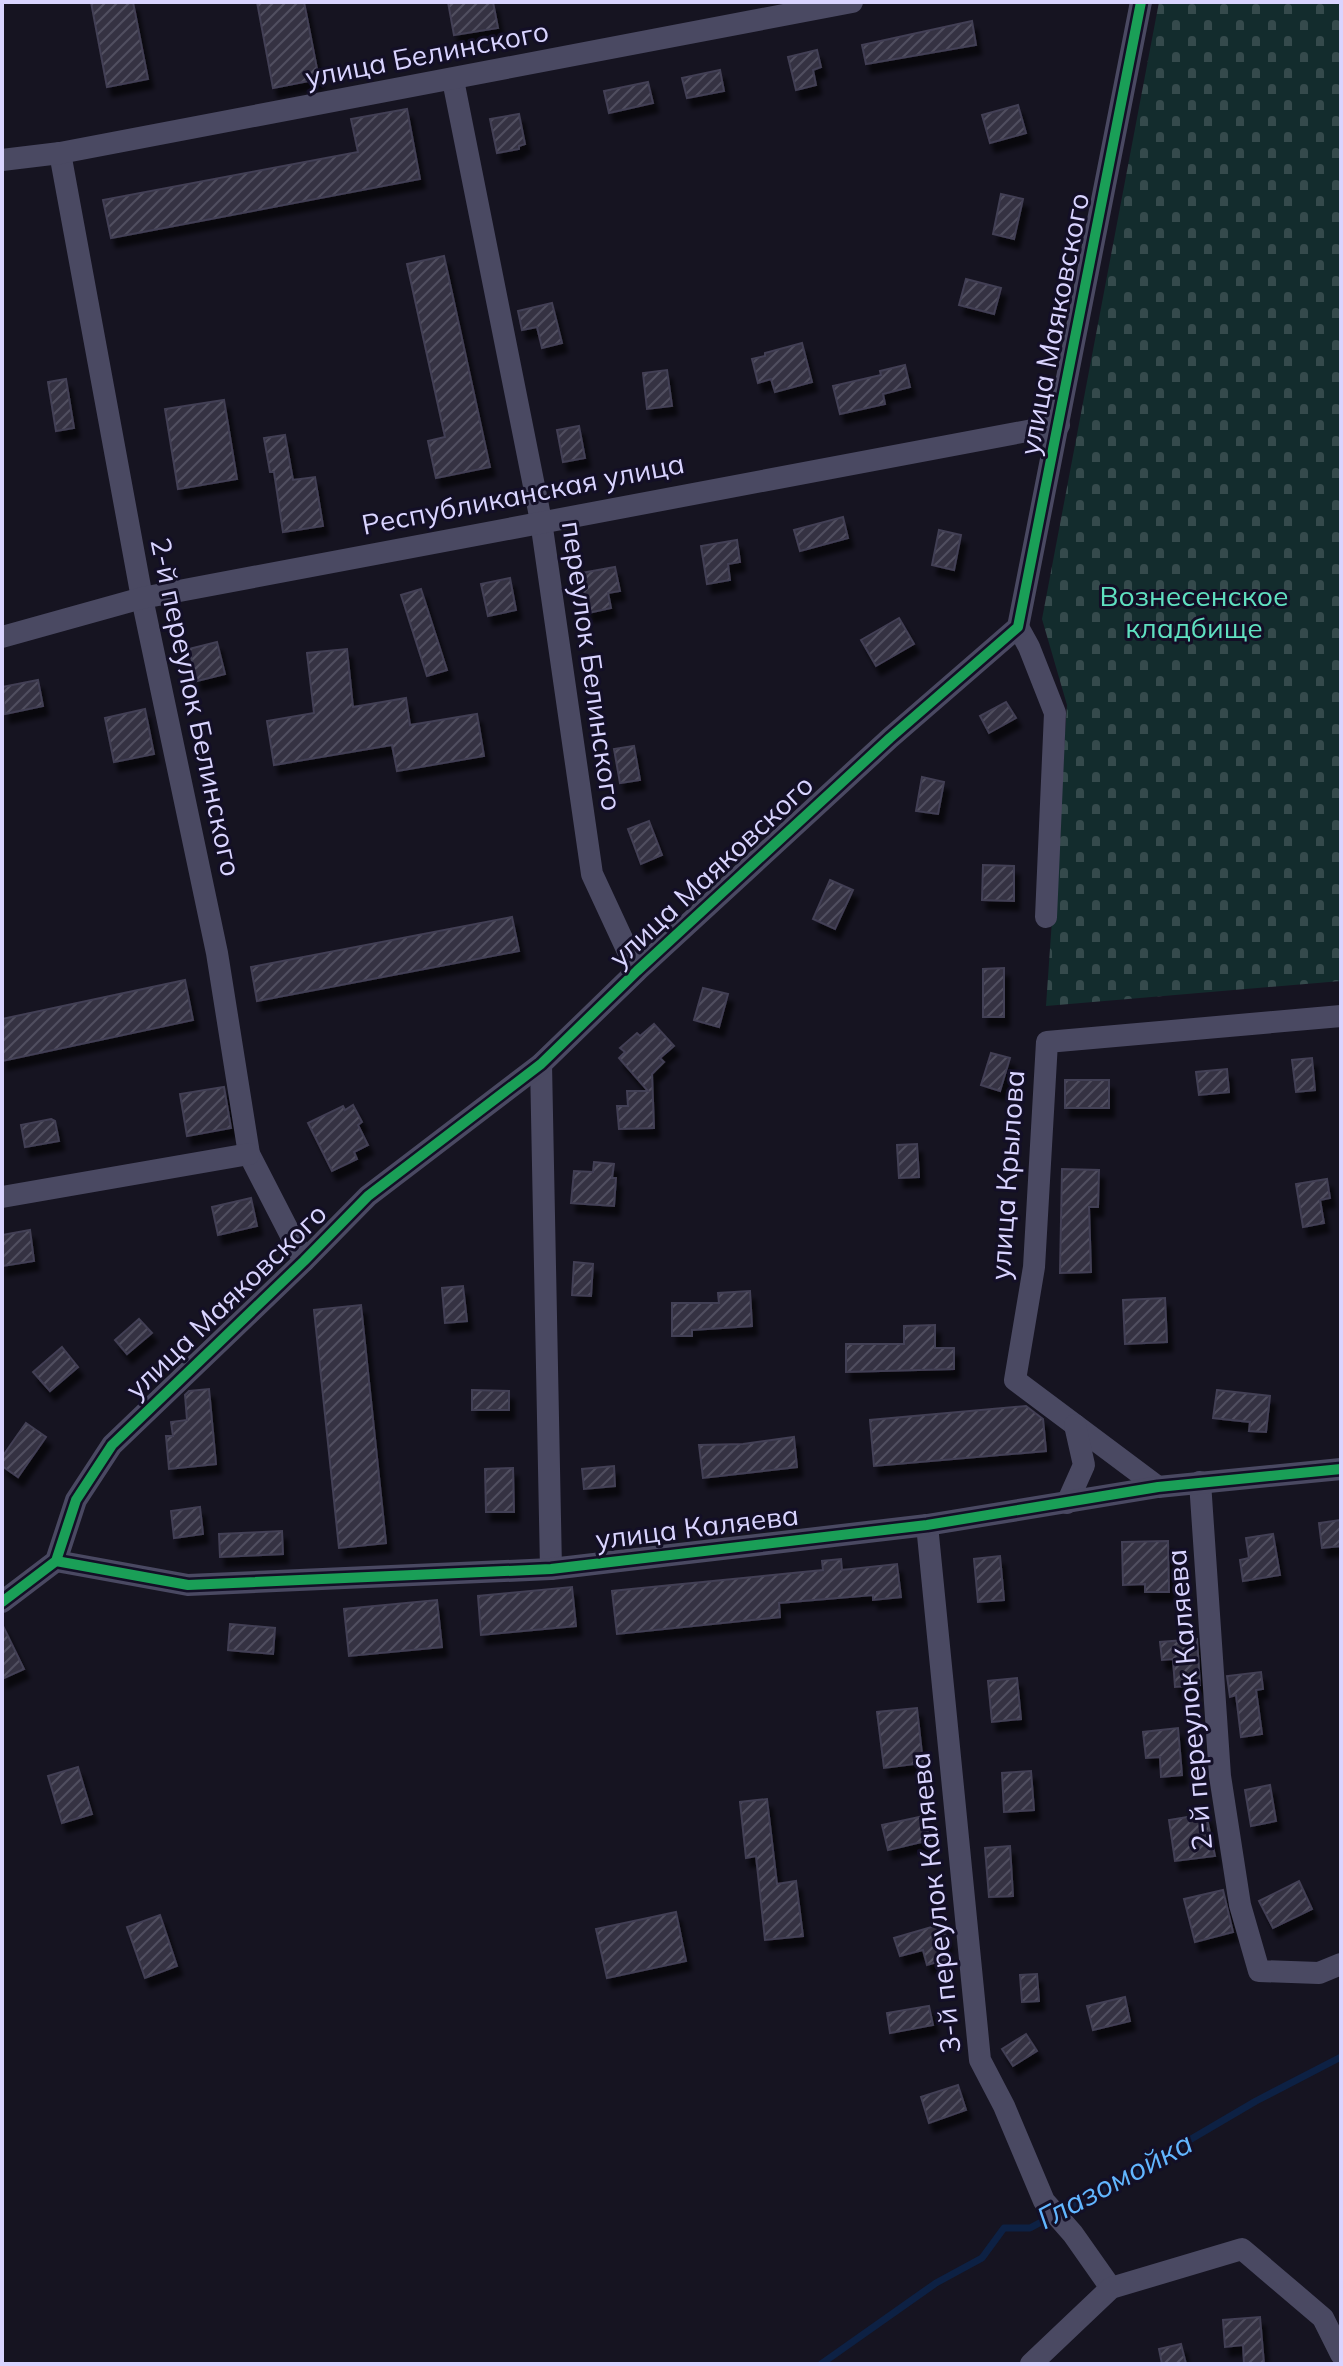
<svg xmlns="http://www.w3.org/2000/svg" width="1343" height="2366" font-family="Mulish,sans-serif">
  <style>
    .cemetery { fill: url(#cemetery-stones) }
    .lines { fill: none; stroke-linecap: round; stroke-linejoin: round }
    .stream { stroke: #0d2144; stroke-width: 7 }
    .building { fill: url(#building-hatch); stroke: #433f54; stroke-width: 2; filter: url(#shadow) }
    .street { stroke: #4a4962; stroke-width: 22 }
    .cycleway-casing { stroke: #130f26; stroke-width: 15 }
    .cycleway { stroke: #1a9f57; stroke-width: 10 }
    .labels { text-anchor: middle; stroke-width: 6; stroke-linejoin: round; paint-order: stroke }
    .street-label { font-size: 28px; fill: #d9d4ff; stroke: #130f26 }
    .park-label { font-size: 28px; fill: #5fe0c0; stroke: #130f26 }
    .water-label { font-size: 30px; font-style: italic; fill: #62b6ff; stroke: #130f26 }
  </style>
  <defs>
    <pattern id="cemetery-stones" width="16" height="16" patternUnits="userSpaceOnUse" patternTransform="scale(2)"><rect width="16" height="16" fill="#132c2d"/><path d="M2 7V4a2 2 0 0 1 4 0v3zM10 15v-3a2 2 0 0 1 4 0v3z" fill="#354a4c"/></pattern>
    <pattern id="building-hatch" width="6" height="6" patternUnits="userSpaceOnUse" patternTransform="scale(2)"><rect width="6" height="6" fill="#343243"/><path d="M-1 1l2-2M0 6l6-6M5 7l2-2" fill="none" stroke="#514f5f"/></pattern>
    <filter id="shadow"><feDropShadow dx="5" dy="9" stdDeviation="2" flood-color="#0009"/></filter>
  </defs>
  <rect width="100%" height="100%" fill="#161421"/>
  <polygon class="cemetery" points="1159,2 1341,2 1341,981 1046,1006 1067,705 1042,619"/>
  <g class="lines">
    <polyline class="stream" points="821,2364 936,2283 982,2258 1004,2228 1030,2228 1135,2172 1256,2101 1341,2057"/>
  </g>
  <g class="building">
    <polygon points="91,2 133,2 148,79 107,87"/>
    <polygon points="257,2 304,2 319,79 273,88"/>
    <polygon points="448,2 493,2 498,28 454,35"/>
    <polygon points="972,21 976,45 866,64 862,45"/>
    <polygon points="817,50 821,67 813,70 816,85 796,90 788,57"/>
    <polygon points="720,70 724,91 687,98 682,78"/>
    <polygon points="648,82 653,103 609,113 604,91"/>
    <polygon points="1018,105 1026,133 990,143 982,115"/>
    <polygon points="407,109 420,179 111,238 103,200 358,152 351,119"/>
    <polygon points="519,114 525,144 519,146 519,149 497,153 490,119"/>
    <polygon points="1001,194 1023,199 1014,239 993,234"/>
    <polygon points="444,256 490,467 436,478 428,441 445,437 407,264"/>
    <polygon points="966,279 1001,288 994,314 959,305"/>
    <polygon points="552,303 562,343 542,348 537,327 522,330 518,311"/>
    <polygon points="802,343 812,382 775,392 771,379 758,383 752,359 765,356 765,353"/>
    <polygon points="905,365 910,387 883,394 885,404 840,414 833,386 881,375 880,371"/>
    <polygon points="667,370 672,406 647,409 643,373"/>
    <polygon points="66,379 74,428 56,431 48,382"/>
    <polygon points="224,400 237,479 178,489 165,409"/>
    <polygon points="579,426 585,458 563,462 557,430"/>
    <polygon points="285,435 293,480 315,477 323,526 283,532 274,472 270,472 264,438"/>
    <polygon points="843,517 848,538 800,551 794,530"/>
    <polygon points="939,530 961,535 954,570 932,565"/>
    <polygon points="737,540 740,562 728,564 730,580 707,584 701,546"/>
    <polygon points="615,567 620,591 608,593 611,608 588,613 581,573"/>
    <polygon points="510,578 516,610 488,616 481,584"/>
    <polygon points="421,589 447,670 427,676 401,595"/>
    <polygon points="899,618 914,644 876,666 861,640"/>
    <polygon points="217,642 225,674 197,681 189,649"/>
    <polygon points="347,649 353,707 406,698 410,725 477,714 484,756 397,771 392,745 274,765 267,721 314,713 307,653"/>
    <polygon points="38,680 43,706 5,714 2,687"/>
    <polygon points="1006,702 1016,718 989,733 980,716"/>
    <polygon points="145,709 154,754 114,762 105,718"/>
    <polygon points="634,746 640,780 620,783 614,749"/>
    <polygon points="922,777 944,782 938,814 916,811"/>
    <polygon points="649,821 662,855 641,864 628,829"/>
    <polygon points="983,865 1014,866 1014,901 982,900"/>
    <polygon points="830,880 853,890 835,929 813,919"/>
    <polygon points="512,917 519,951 257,1001 251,967"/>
    <polygon points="1004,968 1004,1017 983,1017 983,969"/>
    <polygon points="185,980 193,1020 2,1061 2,1019"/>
    <polygon points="703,988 728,994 719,1027 694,1020"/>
    <polygon points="654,1024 674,1046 660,1058 664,1062 652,1074 654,1128 619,1129 617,1106 628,1106 627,1091 648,1091 619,1058 625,1052 620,1048 637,1033 640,1036"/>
    <polygon points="991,1053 1010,1058 1000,1091 981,1085"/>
    <polygon points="1312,1058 1315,1090 1296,1092 1292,1060"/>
    <polygon points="1227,1069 1229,1092 1199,1095 1196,1072"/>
    <rect x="1065" y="1080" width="44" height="28"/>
    <polygon points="224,1087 231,1128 187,1136 180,1094"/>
    <polygon points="353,1105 362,1122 358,1125 368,1145 354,1152 357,1159 332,1171 308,1123 343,1106 345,1110"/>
    <polygon points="51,1119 55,1121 59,1141 25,1147 21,1125"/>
    <polygon points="917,1144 919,1177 899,1178 897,1145"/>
    <polygon points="594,1162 614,1164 612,1178 616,1178 614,1206 571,1203 574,1171 593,1172"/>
    <polygon points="1062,1169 1099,1170 1098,1207 1089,1207 1091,1272 1060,1273"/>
    <polygon points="1327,1179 1330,1198 1320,1200 1324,1223 1303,1227 1296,1184"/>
    <polygon points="251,1198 257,1226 218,1235 212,1207"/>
    <polygon points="30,1230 34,1261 2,1266 2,1235"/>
    <polygon points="574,1262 593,1264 591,1296 572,1295"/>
    <polygon points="463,1286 467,1321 445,1323 442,1288"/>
    <polygon points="750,1291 752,1326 692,1330 692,1336 672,1336 672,1303 719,1303 718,1293"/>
    <polygon points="1165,1298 1167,1342 1125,1344 1123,1300"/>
    <polygon points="361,1305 386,1543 339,1548 314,1310"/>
    <polygon points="139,1319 152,1333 127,1354 115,1340"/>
    <polygon points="935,1325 935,1348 954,1348 954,1369 846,1372 846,1344 904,1344 904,1326"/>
    <polygon points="62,1347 78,1367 50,1391 33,1372"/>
    <polygon points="209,1389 216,1464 169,1469 166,1436 173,1436 171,1422 187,1420 185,1395 189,1391"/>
    <polygon points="472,1390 509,1391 509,1410 472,1410"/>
    <polygon points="1217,1390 1270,1396 1266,1432 1249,1431 1250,1422 1213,1418"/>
    <polygon points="1026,1406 1043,1419 1046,1451 874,1466 870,1420"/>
    <polygon points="26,1423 46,1437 18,1477 2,1466 2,1457"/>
    <polygon points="794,1437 797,1467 703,1478 699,1445 743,1444"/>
    <polygon points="614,1466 615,1486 584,1489 582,1469"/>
    <polygon points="513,1468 514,1512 486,1512 485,1469"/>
    <polygon points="200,1507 203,1534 174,1538 171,1511"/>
    <polygon points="1341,1520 1341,1546 1322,1548 1319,1523"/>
    <polygon points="282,1531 283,1554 220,1557 219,1534"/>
    <polygon points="1273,1534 1280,1575 1243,1581 1240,1560 1249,1558 1246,1538"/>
    <polygon points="1168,1541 1169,1592 1145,1592 1145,1584 1123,1585 1122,1542"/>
    <polygon points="1000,1556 1004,1600 978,1602 974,1559"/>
    <polygon points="841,1559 842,1570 897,1564 901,1597 873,1600 873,1595 779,1603 780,1617 617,1634 612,1591 823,1570 822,1561"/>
    <polygon points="572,1587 576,1626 481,1635 478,1596"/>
    <polygon points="437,1600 442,1647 349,1656 344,1609"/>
    <polygon points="2,1624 24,1669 2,1679"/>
    <polygon points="230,1624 275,1628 273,1654 228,1650"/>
    <polygon points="1197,1639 1200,1685 1175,1687 1173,1659 1162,1660 1160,1642"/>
    <polygon points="1261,1672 1263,1689 1256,1690 1262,1734 1241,1737 1236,1695 1230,1697 1227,1676"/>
    <polygon points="1017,1678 1021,1719 992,1722 988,1681"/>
    <polygon points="917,1708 923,1763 884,1768 877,1712"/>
    <polygon points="1178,1728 1182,1775 1161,1777 1160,1757 1146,1758 1143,1732"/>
    <polygon points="78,1767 92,1814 62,1823 48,1776"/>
    <polygon points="1031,1771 1034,1810 1004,1812 1002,1773"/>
    <polygon points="1270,1785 1276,1821 1251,1826 1245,1790"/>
    <polygon points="767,1799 777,1884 796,1881 803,1936 765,1940 756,1856 746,1858 740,1802"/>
    <polygon points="1206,1814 1215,1856 1175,1861 1169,1820"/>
    <polygon points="924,1816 930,1840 888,1850 882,1825"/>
    <polygon points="1010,1846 1013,1896 989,1897 985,1848"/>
    <polygon points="1299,1881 1312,1909 1273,1928 1259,1901"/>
    <polygon points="1223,1890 1233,1932 1195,1942 1184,1899"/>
    <polygon points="676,1912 686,1961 607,1978 596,1929"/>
    <polygon points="160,1915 177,1966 145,1978 127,1927"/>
    <polygon points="942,1924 948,1943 942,1944 947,1959 927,1965 923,1950 900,1956 894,1938"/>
    <polygon points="1037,1974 1039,2001 1022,2002 1020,1975"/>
    <polygon points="1125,1997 1130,2021 1093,2030 1087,2006"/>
    <polygon points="929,2006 933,2025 890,2033 887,2013"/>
    <polygon points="1026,2034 1037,2051 1013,2066 1002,2049"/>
    <polygon points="958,2085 966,2110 929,2123 921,2097"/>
    <polygon points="1260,2317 1264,2364 1244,2364 1243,2345 1225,2347 1223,2320"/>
    <polygon points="1181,2344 1186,2364 1162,2364 1159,2349"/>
  </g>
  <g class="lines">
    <g class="street">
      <polyline points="453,80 541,521 592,874 637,971"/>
      <polyline points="60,153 142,598 217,953 249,1154 304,1261"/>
      <polyline points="2,160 60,153 852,2"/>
      <polyline points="1018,627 1029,647 1055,713 1046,917"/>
      <polyline points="2,637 142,598 1059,425"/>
      <polyline points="541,1064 551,1569"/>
      <polyline points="2,1197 249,1154"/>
      <polyline points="1200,1482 1220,1776 1240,1905 1259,1971 1319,1973 1341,1964"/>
      <polyline points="1158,1487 1015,1380 1034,1267 1047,1042 1341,1016"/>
      <polyline points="1067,1503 1084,1465 1075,1425"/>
      <polyline points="927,1525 980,2060 1004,2106 1044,2201 1073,2234 1111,2288"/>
      <polyline points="56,1561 188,1585 551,1569 927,1525 1158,1487 1341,1469"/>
      <polyline points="2,1602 56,1561 76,1500 112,1445 304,1261 368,1196 541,1064 637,971 890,738 1018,627 1141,2"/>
      <polyline points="1031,2364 1111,2288 1242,2249 1323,2318 1341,2354"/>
    </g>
    <g class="cycleway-casing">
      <g id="cycleway">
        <polyline points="56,1561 188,1585 551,1569 927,1525 1158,1487 1341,1469"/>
        <polyline points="2,1602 56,1561 76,1500 112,1445 304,1261 368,1196 541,1064 637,971 890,738 1018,627 1141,2"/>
      </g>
    </g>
    <use href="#cycleway" class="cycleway"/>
  </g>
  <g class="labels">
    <g class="street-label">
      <text transform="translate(427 54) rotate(-11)" y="10">улица Белинского</text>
      <text transform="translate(1054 324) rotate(-79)" y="10">улица Маяковского</text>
      <text transform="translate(523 494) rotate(-11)" y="10">Республиканская улица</text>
      <text transform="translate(592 666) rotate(82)" y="10">переулок Белинского</text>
      <text transform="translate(196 707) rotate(78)" y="10">2-й переулок Белинского</text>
      <text transform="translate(711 871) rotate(-43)" y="10">улица Маяковского</text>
      <text transform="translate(1007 1175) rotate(-86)" y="10">улица Крылова</text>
      <text transform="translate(226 1301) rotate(-44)" y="10">улица Маяковского</text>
      <text transform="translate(697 1527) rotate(-7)" y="10">улица Каляева</text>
      <text transform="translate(1189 1700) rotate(-95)" y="10">2-й переулок Каляева</text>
      <text transform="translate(935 1903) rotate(-96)" y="10">3-й переулок Каляева</text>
    </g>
    <g class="park-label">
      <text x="1194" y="606">Вознесенское<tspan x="1194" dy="32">кладбище</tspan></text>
    </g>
    <g class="water-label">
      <text transform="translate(1115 2181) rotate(-28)" y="10">Глазомойка</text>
    </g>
  </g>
  <rect width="1343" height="2366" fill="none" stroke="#d9d4ff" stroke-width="8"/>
</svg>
